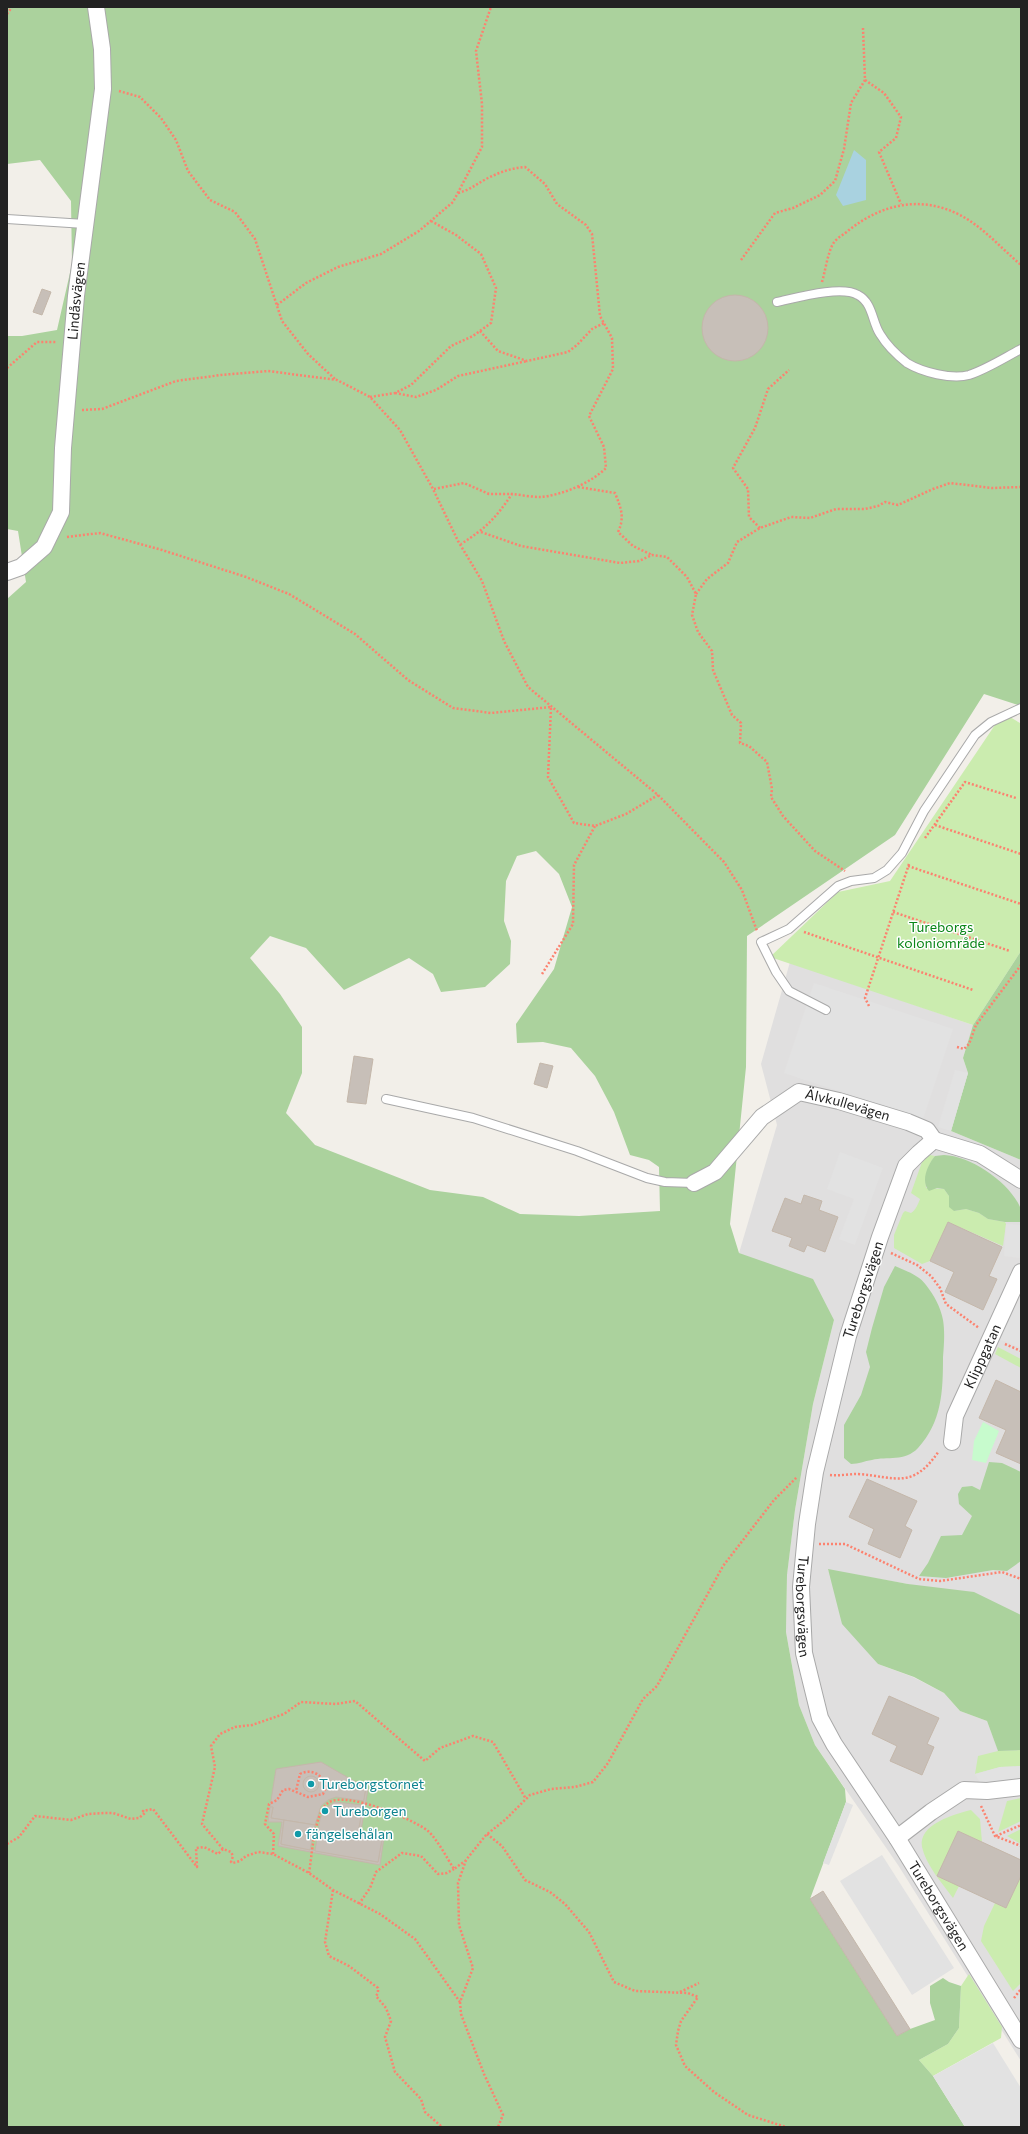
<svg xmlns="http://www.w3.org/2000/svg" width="1028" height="2134" font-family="Commissioner,sans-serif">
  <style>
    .residential { fill: #e0dfdf }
    .grass { fill: #cbecaf }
    .forest { fill: #abd29d; fill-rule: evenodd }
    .park { fill: #c7fbcd }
    .parking { fill: #e2e2e2 }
    .water { fill: #a9d2e0 }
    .building { fill: #c7bfb8; stroke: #c4b7aa }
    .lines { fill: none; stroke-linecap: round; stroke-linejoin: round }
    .lane-casing { stroke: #a9a9a9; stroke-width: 10 }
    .street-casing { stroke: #a9a9a9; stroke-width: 18 }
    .path { stroke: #fc826f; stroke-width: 2.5; stroke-dasharray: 2 2; stroke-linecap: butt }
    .lane { stroke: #fff; stroke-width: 8 }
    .street { stroke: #fff; stroke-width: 16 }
    .culture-dot { fill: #0f9aa8; stroke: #fff; stroke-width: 1.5 }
    .labels { text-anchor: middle; stroke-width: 3; stroke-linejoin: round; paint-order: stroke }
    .street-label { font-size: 14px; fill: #222; stroke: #fff }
    .park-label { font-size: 14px; fill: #0a8618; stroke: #fff }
    .culture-label { font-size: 14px; fill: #0d838f; stroke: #fff; text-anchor: start }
  </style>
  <rect width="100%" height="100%" fill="#f2efe9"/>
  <polygon class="residential" points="790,962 973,1025 963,1058 968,1073 951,1131 1021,1160 1021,1615 908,1584 828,1570 878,1664 913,1677 944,1693 960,1711 987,1721 998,1750 1021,1750 1021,2061 898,1865 815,1745 799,1705 786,1632 787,1574 795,1510 813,1404 834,1320 739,1253 777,1125 761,1064"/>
  <g class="grass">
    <polygon points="1003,713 1020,723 1021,728 1021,951 973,1025 770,957 838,892 890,881"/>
    <path d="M930 1155 935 1156C927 1166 925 1175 926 1188L944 1189 949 1196 954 1211 966 1209 979 1213 988 1219 1005 1222 1006 1224 1003 1246 948 1222 930 1261 922 1264 894 1248V1235L903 1213 905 1211 911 1213C916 1210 918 1204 920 1199L911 1193 922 1162Z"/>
    <polygon points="998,1347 1021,1359 1021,1368 995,1354"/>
    <polygon points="1021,1750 1021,1766 1000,1767 975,1774 978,1756 998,1751"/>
    <polygon points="1021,1798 1021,1821 998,1832 1007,1801"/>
    <path d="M971 1810 980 1819 982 1842 958 1831 937 1876 959 1886 953 1898C942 1883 926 1865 922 1847 918 1824 955 1814 971 1810Z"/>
    <polygon points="1021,1829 1021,1844 1007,1836"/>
    <polygon points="1021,1876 1021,1983 1013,1991 981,1941 984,1926 995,1903 1006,1908"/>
    <polygon points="969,1974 1002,2027 1001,2038 933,2076 919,2060 948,2044 959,2028 961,1986"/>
  </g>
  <g class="forest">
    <path d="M7 7H1021V706L984 694 895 835 747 936 746 1067 730 1224 739 1253 813 1279 834 1320 813 1404 795 1510 787 1575 786 1632 799 1705 815 1745 845 1789 846 1802 810 1899 897 2036 910 2029 935 2020 930 2003V1986L943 1978 949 1982 961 1986 959 2028 948 2044 919 2060 933 2076 965 2127H7V599L26 582 18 531 7 529V336H22L57 330 72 264 71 201 40 160 7 164ZM536 851 559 874 572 907 554 969 516 1024 517 1043 543 1042 571 1048 595 1076 614 1112 630 1155 649 1160 659 1167 660 1211 579 1216 520 1214 483 1197 430 1190 315 1145 286 1113 302 1073V1027L280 994 250 958 270 936 306 948 344 990 409 958 433 974 441 992 485 987 510 964 511 941 504 921 506 881 517 856Z"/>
    <polygon points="1021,951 1021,1160 951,1131 968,1073 963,1058 973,1025"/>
    <path d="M944 1155C971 1156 1009 1182 1020 1207 1022 1211 1021 1217 1021 1222H1005L988 1219 979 1213 966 1209 954 1211 949 1207V1196L944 1189 937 1188 929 1191C920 1181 928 1164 935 1156Z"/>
    <path d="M895 1266C906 1271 919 1275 926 1285 934 1295 941 1308 943 1320 945 1332 944 1345 943 1357 943 1391 942 1422 918 1448 905 1462 887 1456 872 1460 864 1461 859 1464 851 1464L844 1458V1425L861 1395 870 1367 866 1352 872 1328 884 1287Z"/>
    <polygon points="989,1462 1002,1463 1021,1472 1021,1561 1007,1571 993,1570 946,1578 919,1576 928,1563 941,1536 962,1535 972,1516 959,1504 958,1494 962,1487 972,1486 980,1490"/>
    <polygon points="828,1569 908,1584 974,1592 1021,1615 1021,1750 998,1751 987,1721 960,1711 944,1693 914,1677 878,1664 842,1624"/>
  </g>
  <polygon class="park" points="983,1422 999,1431 986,1463 972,1460 974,1441"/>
  <g class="parking">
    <polygon points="814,983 953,1029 923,1119 784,1073"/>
    <polygon points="955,1070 968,1073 951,1131 938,1127"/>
    <polygon points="840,1152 883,1168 855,1245 839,1239 854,1199 827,1189"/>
    <polygon points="1006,1224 1021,1225 1020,1258 1004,1256"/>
    <polygon points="1021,1296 1021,1348 999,1339"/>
    <polygon points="1021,1766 1021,1781 982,1786 975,1774 1000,1767"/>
    <polygon points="846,1802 853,1805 829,1865 823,1863"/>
    <polygon points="882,1855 954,1968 912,1995 840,1881"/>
    <polygon points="993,2043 1021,2088 1021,2127 965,2127 933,2076"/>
  </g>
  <polygon class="water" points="854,150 866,160 866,200 843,206 836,195"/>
  <g class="building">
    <polygon points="42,289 51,292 42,315 33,312"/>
    <circle cx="735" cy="328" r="33"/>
    <polygon points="354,1056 373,1059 366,1104 347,1102"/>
    <polygon points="540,1063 553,1066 547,1088 534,1084"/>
    <polygon points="804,1195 822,1201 819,1210 838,1217 825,1252 807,1245 804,1252 789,1246 792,1238 772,1231 785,1198 801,1204"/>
    <polygon points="948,1222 1002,1247 989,1276 997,1279 983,1310 945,1292 954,1272 930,1261"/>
    <polygon points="996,1380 1021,1392 1021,1464 996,1453 1006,1430 979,1418"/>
    <polygon points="867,1479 917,1501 905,1526 912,1530 900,1558 868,1544 874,1529 849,1517"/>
    <polygon points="889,1696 939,1718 927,1744 934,1747 922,1775 890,1761 897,1746 872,1734"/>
    <polygon points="321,1762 366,1788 364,1801 336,1797 328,1800 321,1806 315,1825 271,1818 273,1807 270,1807 276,1769"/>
    <circle cx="311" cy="1784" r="8"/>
    <polygon points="366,1788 368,1789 361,1831 384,1837 380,1865 278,1846 282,1822 268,1822 270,1807 273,1807 271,1818 284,1820 281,1844 378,1862 382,1839 358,1833"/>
    <polygon points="335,1802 363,1805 358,1833 382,1839 378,1862 315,1851 320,1819 324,1810 330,1805"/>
    <polygon points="284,1820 315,1825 310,1850 281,1844"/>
    <polygon points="958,1831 1021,1860 1021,1876 1006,1908 937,1876"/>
    <polygon points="823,1891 910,2029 897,2036 810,1899"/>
  </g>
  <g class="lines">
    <g class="lane-casing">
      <g id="lane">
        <polyline points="7,219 85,224"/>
        <path d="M777 302C796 298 841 285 858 295 873 303 872 322 880 334 886 344 898 356 907 363 922 372 952 380 969 375 987 369 1004 358 1021 349"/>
        <polyline points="826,1010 789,991 776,972 761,942 789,929 838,886 851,881 874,878 887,870 902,853 924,811 975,735 991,722 1021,708"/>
        <polyline points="386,1099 473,1118 577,1151 647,1178 665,1182 694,1183"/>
      </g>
    </g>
    <g class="street-casing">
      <g id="street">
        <path id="s1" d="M7 572 21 567 44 547 61 512 63 448 76 296 103 89 102 49 96 7"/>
        <path id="s2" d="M934 1140 919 1153 906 1166 880 1237 848 1336 815 1472 807 1524 801 1587 804 1653 820 1718 834 1744 897 1838 1021 2040"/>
        <polyline points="934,1140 980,1154 1021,1180"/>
        <path id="s3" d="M694 1183 715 1172 762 1117 799 1092 839 1101 908 1122 927 1130 934 1140"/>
        <path id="s4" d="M952 1442 955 1416 1021 1272"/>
        <polyline points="897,1838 931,1812 964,1790 987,1791 1021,1787"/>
      </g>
    </g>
    <g class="path">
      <polyline points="7,14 12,7"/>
      <polyline points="865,80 884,93 901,117 896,138 879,152 901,204"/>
      <polyline points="119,91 140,97 161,118 176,140 188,171 210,200 235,212 255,239 282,321 308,354 336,380"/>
      <path d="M458 193C470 190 478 183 488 178 500 172 512 168 525 167L545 184 557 204 586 225 592 234 600 316 612 338 613 369 589 416 604 447 606 468C591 483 562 495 541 497 532 497 521 495 512 494 495 519 486 528 461 544"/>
      <polyline points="741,260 775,213 793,208 820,195 835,181 844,149 851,103 865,80 863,28"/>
      <path d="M822 282C825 272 828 252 833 244 836 238 845 234 849 230 882 204 921 195 960 215 983 227 1001 248 1021 265"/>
      <polyline points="277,305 306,283 338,267 381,254 419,231 453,202 482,147 482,104 476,51 491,7"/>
      <polyline points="480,331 498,351 527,361 568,352 577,345 592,329 604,323"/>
      <polyline points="7,368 37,342 56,342"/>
      <polyline points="395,393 416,397 436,390 458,376 527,361"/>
      <polyline points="370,397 395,393 411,385 451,346 473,336 491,323 496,288 481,254 456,235 431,221"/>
      <polyline points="82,410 102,409 176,381 221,375 268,371 337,380 370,397 400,430 433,489 458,541 482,581 504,641 528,687 658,795 724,862 742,890 757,931"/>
      <path d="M578 487 615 493C621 508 625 517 618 532L633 546 652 555"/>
      <polyline points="434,489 464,483 489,494 512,494"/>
      <polyline points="760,528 749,517 748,489 733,468 755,428 768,389 789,370"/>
      <polyline points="481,532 521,546 620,563 639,561 652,555 667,557 687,577 696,594 692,615 698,632 712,651 713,670 732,715 741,723 740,743 749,746 767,762 772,789 771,797 783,816 815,851 845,871"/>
      <polyline points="67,537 100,533 162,550 246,577 289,594 355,634 408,680 453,708 491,713 551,707 548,777 574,823 595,826 626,814 658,795"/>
      <polyline points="696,594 707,579 728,563 737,542 760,528 791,517 810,518 836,509 865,509 878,506 885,502 898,505 933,489 950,483 992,488 1021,487"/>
      <polyline points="935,825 1021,854"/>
      <polyline points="925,838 965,782 1016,798"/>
      <polyline points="908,866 1021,904"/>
      <polyline points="893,912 1010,951"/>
      <polyline points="804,932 973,990"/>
      <polyline points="542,974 573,924 574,865 595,826"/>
      <polyline points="869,1006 865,998 909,864"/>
      <polyline points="957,1047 964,1049 969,1044 976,1025 1021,965"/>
      <polyline points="891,1253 917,1265 931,1276 940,1288 946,1304 979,1328"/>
      <polyline points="1005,1344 1021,1351"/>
      <path d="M830 1475C839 1476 849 1474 858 1474 897 1477 912 1490 939 1451"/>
      <polyline points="819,1544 845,1544 919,1579 940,1581 1002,1572 1021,1579"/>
      <polyline points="981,1806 995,1836 1021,1846"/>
      <polyline points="487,1834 502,1846 525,1880 550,1892 565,1904 589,1932 614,1982 635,1991 688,1993 698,1997 681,2021 678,2031 676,2045 685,2066 714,2092 748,2115 786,2127"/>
      <polyline points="996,1836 1021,1825"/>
      <polyline points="7,1844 19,1837 35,1816 71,1820 88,1814 104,1813 113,1813 131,1819 139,1818 145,1813 143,1811 153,1809 197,1867 196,1848 204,1847 218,1854 223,1849 231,1852 233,1856 231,1862 233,1863 240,1861 246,1856 258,1852 273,1854 309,1873 333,1890 380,1914 415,1939 460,2002 473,1968 459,1925 458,1883 466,1860 486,1835 506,1819 530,1795 551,1789 575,1787 593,1782 608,1763 643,1699 657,1686 723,1566 774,1500 797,1477"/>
      <polyline points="223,1849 202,1824 215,1767 211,1746 220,1734 235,1727 252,1725 284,1714 301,1702 336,1704 355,1701 425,1761 440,1748 473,1736 493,1742 526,1799"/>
      <path d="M273 1854 274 1834 265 1824 269 1804 277 1800 283 1790 289 1789 308 1797 323 1794 326 1787C323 1775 312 1768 300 1774L296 1791"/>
      <path d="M309 1873C312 1856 314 1813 328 1803 345 1790 413 1819 428 1831 437 1839 447 1858 454 1869L465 1861"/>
      <polyline points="333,1890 325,1942 329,1956 349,1966 378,1988 378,1993 376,1996 386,2008 391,2021 385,2037 395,2072 421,2099 425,2112 442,2127"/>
      <polyline points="359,1904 370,1888 376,1872 402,1853 421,1856 438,1874 447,1873 454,1869"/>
      <polyline points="680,1992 699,1983"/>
      <polyline points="1014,1998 1021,1989"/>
      <polyline points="460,2002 461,2014 484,2074 503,2115 498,2127"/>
    </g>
    <use href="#lane" class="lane"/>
    <use href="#street" class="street"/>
  </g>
  <g class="culture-dot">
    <circle cx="311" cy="1784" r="4"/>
    <circle cx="325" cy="1811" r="4"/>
    <circle cx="298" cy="1834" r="4"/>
  </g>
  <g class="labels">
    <g class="street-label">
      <text dy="5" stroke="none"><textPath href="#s1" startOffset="296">Lindåsvägen</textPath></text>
      <text dy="5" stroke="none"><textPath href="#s3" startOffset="191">Älvkullevägen</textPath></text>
      <text transform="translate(863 1290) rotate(-72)" y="5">Tureborgsvägen</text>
      <text dy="5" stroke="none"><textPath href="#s4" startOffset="92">Klippgatan</textPath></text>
      <text dy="5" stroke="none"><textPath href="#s2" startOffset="493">Tureborgsvägen</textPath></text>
      <text dy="5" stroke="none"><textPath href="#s2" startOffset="829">Tureborgsvägen</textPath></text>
    </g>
    <g class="park-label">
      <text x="941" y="932">Tureborgs<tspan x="941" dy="16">koloniområde</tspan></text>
    </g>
    <g class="culture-label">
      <text x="319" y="1789">Tureborgstornet</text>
      <text x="333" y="1816">Tureborgen</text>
      <text x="306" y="1839">fängelsehålan</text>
    </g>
  </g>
  <rect width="1028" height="2134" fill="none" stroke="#222222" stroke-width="16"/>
</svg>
